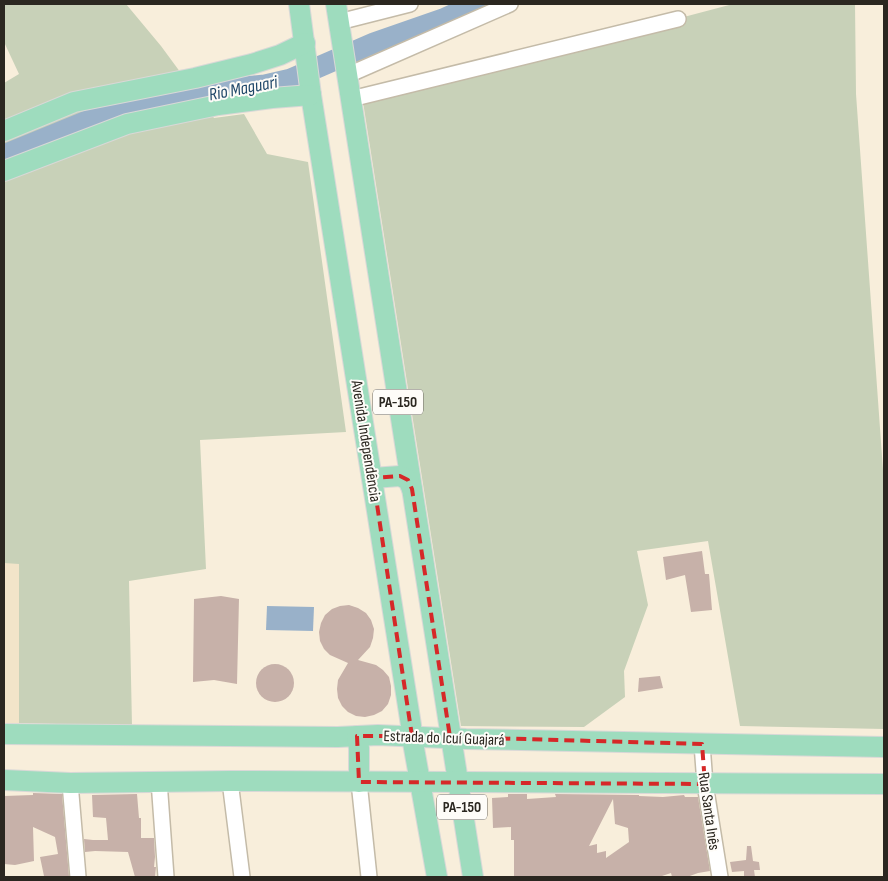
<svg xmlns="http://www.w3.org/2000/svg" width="888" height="881" font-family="'Sofia Sans Condensed',sans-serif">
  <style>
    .built { fill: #f2e4c9 }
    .green { fill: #c8d1b8 }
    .water { fill: #99b1c9 }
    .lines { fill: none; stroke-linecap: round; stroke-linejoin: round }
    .river { stroke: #99b1c9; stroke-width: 21 }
    .building { fill: #c7b1a9; fill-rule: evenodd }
    .minor-casing { stroke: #c4bba8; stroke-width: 18 }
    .major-casing { stroke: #d9d8d7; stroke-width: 22 }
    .minor { stroke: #fff; stroke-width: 15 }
    .major { stroke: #9edcbe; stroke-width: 20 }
    .marked { fill: none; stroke: #d62828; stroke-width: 4; stroke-dasharray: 10 6; stroke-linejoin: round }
    .labels { text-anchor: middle; stroke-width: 4; stroke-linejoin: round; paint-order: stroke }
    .shield { fill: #fefcf8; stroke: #6a6761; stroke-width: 1 }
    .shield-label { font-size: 15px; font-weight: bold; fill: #2b2720 }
    .street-label { font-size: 16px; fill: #2b2720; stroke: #fefcf8 }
    .water-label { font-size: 18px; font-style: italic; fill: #1e4668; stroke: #fefcf8 }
  </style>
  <rect width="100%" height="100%" fill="#f8eedb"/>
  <rect class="built" x="4" y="563" width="15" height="160"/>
  <g class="green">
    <polygon points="4,4 126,4 161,46 214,118 244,114 267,154 308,162 346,432 200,440 206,569 129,581 132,726 19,723 19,564 4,563 4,83 19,74 4,42"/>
    <polygon points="733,4 855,4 856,94 884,484 884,729 740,726 708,541 637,551 648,605 624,671 625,697 584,727 461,726 363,102"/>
  </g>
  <polygon class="water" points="267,606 314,607 313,631 266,630"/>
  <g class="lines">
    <polyline class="river" points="4,155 92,119 121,111 200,97 234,88 265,85 291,79 374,43 443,19 476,4"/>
  </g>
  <g class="building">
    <polygon points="702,551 705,574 709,574 712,610 691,612 685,575 666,580 663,557"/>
    <polygon points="221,596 239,599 237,684 214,680 193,682 194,599"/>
    <polygon points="349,605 358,608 366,613 371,620 374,629 373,638 370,647 358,660 376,665 383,670 389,677 391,686 391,695 388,704 382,711 374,715 365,717 356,716 348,712 342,706 338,698 337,689 338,680 348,663 330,655 324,649 320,641 319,632 321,623 325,615 332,609 340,606"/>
    <circle cx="275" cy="683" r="19"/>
    <polygon points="660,676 663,688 638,692 639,678"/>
    <polygon points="33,793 62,794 69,876 44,876 40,857 58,854 55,837 33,827 34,861 15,865 4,864 4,796 33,795"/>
    <polygon points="137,794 139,818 141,818 141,838 154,838 155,857 154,867 156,867 155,877 135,877 128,852 95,851 85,852 84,839 93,840 108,840 106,818 93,817 92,795"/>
    <path d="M508 794H527V799L556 797 555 794 639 795V796L663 797 684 795 685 797H698L710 871 698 873 687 877H672L671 873 659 877H514V840H511V827L493 828 492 798 508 797ZM613 799 615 824 628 828 629 842 606 858V851L597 853V844L589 846Z"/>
    <polygon points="747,846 751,846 753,861 759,862 760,870 754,870 755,877 744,877 744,871 732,872 730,862 746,860"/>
  </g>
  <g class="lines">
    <g class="minor-casing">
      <g id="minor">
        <polyline points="339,22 410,4"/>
        <polyline points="348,75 510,4"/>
        <polyline points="351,99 678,19"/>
        <polyline points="702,744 705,784 720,877"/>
        <polyline points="159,781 166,877"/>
        <polyline points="230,781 242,877"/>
        <polyline points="359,782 369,877"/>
        <polyline points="70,783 78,877"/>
      </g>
    </g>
    <g class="major-casing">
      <g id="major">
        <polyline points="299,4 311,95 411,725 412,737 437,877"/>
        <polyline points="336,4 473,877"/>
        <polyline points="4,131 74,102 195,78 252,64 280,55 305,43"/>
        <polyline points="4,171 127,124 218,105 272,98 311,95"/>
        <polyline points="373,478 400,476 408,480 412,489"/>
        <polyline points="4,734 338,737 378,735 466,739 884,747"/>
        <polyline points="357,736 359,748 359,782"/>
        <polyline points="4,780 70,783 230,781 884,784"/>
      </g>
    </g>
    <use href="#minor" class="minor"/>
    <use href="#major" class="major"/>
  </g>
  <path class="marked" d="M400 476 408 480 412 489 450 737 702 744 705 784 359 782 357 736H412L373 478Z"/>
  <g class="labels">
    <g class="shield">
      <rect x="373" y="389.5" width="50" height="25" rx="4"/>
      <rect x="437" y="794.5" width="50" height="25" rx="4"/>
    </g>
    <g class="shield-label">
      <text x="398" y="407">PA-150</text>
      <text x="462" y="812">PA-150</text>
    </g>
    <g class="street-label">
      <text transform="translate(367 441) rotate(81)" y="6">Avenida Independência</text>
      <text transform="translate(444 737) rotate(2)" y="6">Estrada do Icuí Guajará</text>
      <text transform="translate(710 811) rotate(82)" y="6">Rua Santa Inês</text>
    </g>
    <g class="water-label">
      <text transform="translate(243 88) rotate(-11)" y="6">Rio Maguari</text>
    </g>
  </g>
  <rect width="888" height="881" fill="none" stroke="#2b2720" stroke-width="10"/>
</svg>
